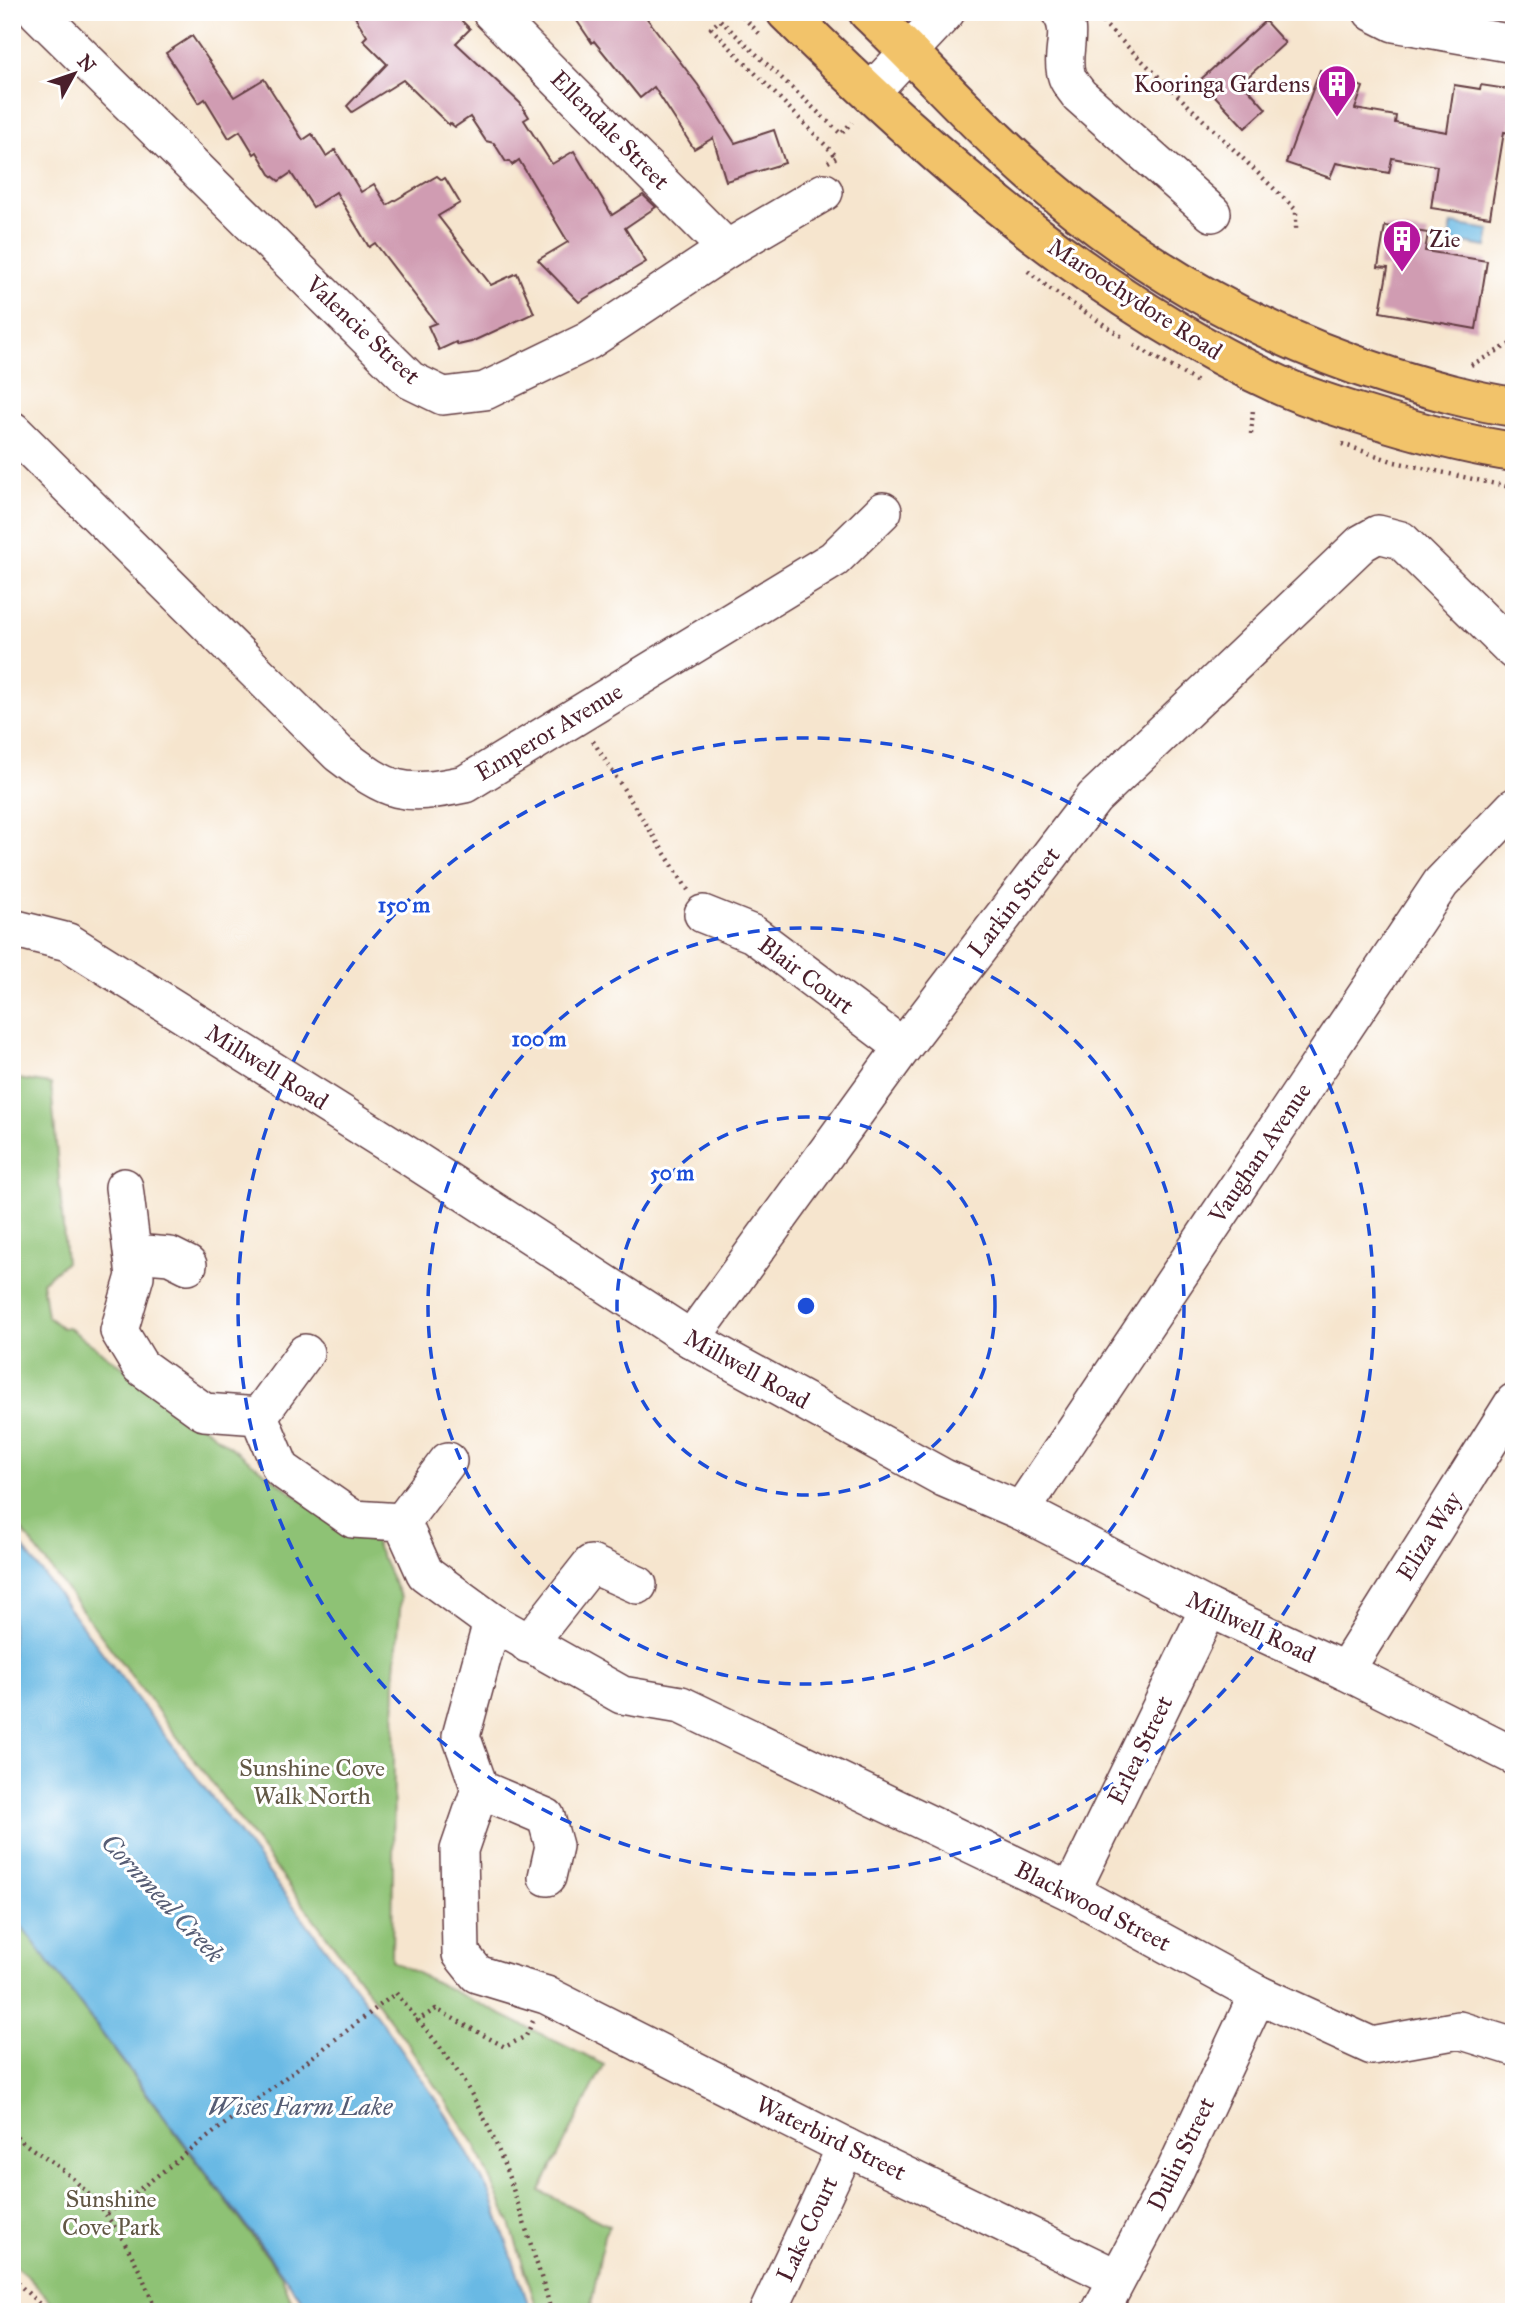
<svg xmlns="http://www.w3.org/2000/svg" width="1526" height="2324" font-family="'IM FELL Great Primer',serif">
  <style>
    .green { fill: #8ec274; stroke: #6c7050; stroke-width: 2 }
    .water { fill: #69b9e4; stroke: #5a6c88; stroke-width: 2 }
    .building { fill: #d09cb2 }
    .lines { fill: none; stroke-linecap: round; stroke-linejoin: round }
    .minor-casing { stroke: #643d43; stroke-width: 40 }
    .major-casing { stroke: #643d43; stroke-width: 42 }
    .path { stroke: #643d43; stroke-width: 4.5; stroke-dasharray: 2 5; stroke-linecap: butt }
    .minor { stroke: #fff; stroke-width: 37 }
    .major { stroke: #f2c36a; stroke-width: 38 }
    .ring { fill: none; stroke: #1d4ed8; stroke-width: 3.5; stroke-dasharray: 12 9 }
    .labels { text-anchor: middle; stroke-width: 6; stroke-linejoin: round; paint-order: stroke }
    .poi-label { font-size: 24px; fill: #4a1f2b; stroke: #fff; text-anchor: end }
    .street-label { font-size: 24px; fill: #4a1f2b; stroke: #fff }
    .park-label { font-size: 24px; fill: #625845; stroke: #fff }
    .water-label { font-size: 26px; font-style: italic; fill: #565d75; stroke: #fff }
    .centre { fill: #1d4ed8; stroke: #fff; stroke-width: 3.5 }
    .ring-label { font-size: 21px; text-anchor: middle; font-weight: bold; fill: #1d4ed8; stroke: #fff; stroke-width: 6; stroke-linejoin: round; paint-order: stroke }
  </style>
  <rect width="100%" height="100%" fill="#fff"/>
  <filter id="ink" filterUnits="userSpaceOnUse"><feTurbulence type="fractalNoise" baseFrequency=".0143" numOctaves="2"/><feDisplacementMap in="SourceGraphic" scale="14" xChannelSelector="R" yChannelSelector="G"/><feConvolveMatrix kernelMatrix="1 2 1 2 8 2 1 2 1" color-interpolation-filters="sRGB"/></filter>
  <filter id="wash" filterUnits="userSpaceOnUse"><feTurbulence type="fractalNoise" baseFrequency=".00686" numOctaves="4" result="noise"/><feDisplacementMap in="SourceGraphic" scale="28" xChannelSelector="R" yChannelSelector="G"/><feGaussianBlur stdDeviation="1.57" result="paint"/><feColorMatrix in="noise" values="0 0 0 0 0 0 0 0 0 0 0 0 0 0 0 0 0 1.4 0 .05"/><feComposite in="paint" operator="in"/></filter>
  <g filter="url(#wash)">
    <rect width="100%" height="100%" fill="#f6e5ce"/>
    <g class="green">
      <polygon points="12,1078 51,1084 66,1262 42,1282 47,1316 62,1328 68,1327 351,1536 374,1541 401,1598 395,1670 392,1961 604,2065 540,2191 609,2226 604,2235 590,2312 538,2312 510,2223 476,2146 408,2044 12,1517"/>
      <polygon points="12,1913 281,2275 296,2312 61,2312 28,2277 12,2264"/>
    </g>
    <g class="water">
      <polygon points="1452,224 1490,230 1487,247 1449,241"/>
      <polygon points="12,1533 398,2044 447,2116 490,2194 531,2312 311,2312 12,1913"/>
    </g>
    <g id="blocks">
      <g class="building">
        <polygon points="352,12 453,12 470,29 456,43 520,103 529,117 524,120 552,164 574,151 612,215 643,195 656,207 625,228 646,262 579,302 538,260 568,242 519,160 512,165 509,161 506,162 494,143 486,141 470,117 455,127 450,123 449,125 403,80 352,112 347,106 387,64 363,40 367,36"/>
        <polygon points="571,12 642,12 698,85 735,143 774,130 785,163 726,181 713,138 694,149 654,87 640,98 594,41 592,43"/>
        <polygon points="1265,21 1285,43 1242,82 1266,109 1245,128 1200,80"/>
        <polygon points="192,36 234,97 264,79 303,140 312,134 326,156 335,150 361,192 374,184 387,205 437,176 442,180 445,178 460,203 438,216 491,285 517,273 534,313 471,342 458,345 456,342 439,350 428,326 436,323 375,243 369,247 336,192 313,207 291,173 279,181 270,174 257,152 254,154 240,131 229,138 205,99 199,103 166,53"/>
        <polygon points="1320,70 1363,87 1355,109 1396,116 1395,123 1447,132 1454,85 1480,89 1481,85 1514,90 1510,133 1504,132 1490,217 1431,208 1437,166 1392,158 1389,173 1336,163 1330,178 1286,163"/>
        <polygon points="1385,226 1428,233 1425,251 1487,261 1476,329 1380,312 1388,268 1378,267"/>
      </g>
    </g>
  </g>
  <g filter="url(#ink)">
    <use href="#blocks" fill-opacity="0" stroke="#643d43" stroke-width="2"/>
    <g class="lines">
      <g class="minor-casing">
        <g id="minor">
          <polyline points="37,12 410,380 443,396 485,391 588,341 727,249 824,192"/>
          <polyline points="491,12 727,249"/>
          <path d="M1060 12C1075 32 1059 54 1067 77 1069 83 1075 89 1079 95L1212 213"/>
          <polyline points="1372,12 1394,23 1514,44"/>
          <polyline points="870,93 946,12"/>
          <path d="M12 430 339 754C390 793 402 797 465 784L834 559 883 511"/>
          <polyline points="703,914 753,934 903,1047"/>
          <polyline points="12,928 68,942 410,1157 691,1339 944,1478 1021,1511 1209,1608 1345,1671 1514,1756"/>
          <polyline points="124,1187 135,1276 119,1331 140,1366 204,1412 259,1416 281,1469 353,1519 402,1522 425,1573 492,1622 622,1695 681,1705 1071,1892 1258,1994 1372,2046 1459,2030 1514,2047"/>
          <polyline points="133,1253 170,1256 188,1265"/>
          <polyline points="691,1339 903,1047 1094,798 1362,543 1378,534 1401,540 1514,651"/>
          <polyline points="259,1416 305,1353"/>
          <polyline points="1021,1511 1441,883 1514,807"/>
          <polyline points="402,1522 448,1461"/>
          <polyline points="492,1622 461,1736 480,1789 459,1850 461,1954 477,1974 546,1995 846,2147 1117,2278"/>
          <polyline points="528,1644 591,1564 638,1585"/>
          <polyline points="1345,1671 1514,1402"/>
          <polyline points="480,1789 546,1817 554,1846 547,1877"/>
          <polyline points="1071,1892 1209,1608"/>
          <polyline points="768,2312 846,2147"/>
          <polyline points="1100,2312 1175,2171 1258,1994"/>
        </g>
      </g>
      <g class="major-casing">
        <g id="major">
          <path d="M786 12C933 158 1094 300 1284 387 1318 402 1355 412 1390 423 1430 435 1472 446 1514 452"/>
          <path d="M868 12C922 63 971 119 1026 168 1132 263 1255 334 1391 377 1431 389 1472 401 1514 407"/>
        </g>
      </g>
      <g class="path">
        <polyline points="738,12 762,36"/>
        <polyline points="1097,17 1296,210 1296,232"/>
        <polyline points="828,162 837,157 711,28 720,20 841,134 852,122"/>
        <polyline points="1028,271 1049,288 1124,338"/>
        <polyline points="1134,345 1199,383"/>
        <polyline points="1471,365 1514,342"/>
        <polyline points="1251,434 1253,409"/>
        <polyline points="1342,444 1395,462 1514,488"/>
        <polyline points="593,741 688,890"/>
        <path d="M533 2021 526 2036 505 2047 436 2009 418 2020C442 2048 466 2081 482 2114 510 2169 526 2232 546 2292L551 2312"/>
        <path d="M12 2131C24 2147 43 2154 59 2167 107 2205 136 2254 156 2312"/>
        <polyline points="107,2214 396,1993 418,2020"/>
        <polyline points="12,2278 48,2312"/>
      </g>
      <use href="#minor" class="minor"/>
      <use href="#major" class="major"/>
    </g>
  </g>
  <g class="ring">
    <circle cx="806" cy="1306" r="189"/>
    <circle cx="806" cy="1306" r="378"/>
    <circle cx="806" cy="1306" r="568"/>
  </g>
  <defs>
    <g id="building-pin" transform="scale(2.0125)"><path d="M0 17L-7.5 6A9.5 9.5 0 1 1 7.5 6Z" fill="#b5179e" stroke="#fff"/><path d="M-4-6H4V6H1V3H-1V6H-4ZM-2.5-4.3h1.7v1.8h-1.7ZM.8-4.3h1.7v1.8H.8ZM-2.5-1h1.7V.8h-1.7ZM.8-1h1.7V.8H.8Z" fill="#fff"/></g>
  </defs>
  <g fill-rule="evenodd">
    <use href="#building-pin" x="1337" y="84"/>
    <use href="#building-pin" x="1402" y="239"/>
  </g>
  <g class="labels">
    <g class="poi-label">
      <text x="1310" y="92">Kooringa Gardens</text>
      <text x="1429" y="247" text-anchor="start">Zie</text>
    </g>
    <g class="street-label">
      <text transform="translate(610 130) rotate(45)" y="8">Ellendale Street</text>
      <text transform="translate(1135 299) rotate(33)" y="8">Maroochydore Road</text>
      <text transform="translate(363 330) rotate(43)" y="8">Valencie Street</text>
      <text transform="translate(549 732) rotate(-31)" y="8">Emperor Avenue</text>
      <text transform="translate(1014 902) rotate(-52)" y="8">Larkin Street</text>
      <text transform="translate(806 975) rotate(37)" y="8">Blair Court</text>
      <text transform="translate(267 1067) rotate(32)" y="8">Millwell Road</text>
      <text transform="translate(1260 1153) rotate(-56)" y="8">Vaughan Avenue</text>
      <text transform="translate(747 1369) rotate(29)" y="8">Millwell Road</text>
      <text transform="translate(1429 1536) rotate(-58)" y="8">Eliza Way</text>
      <text transform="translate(1251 1627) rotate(25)" y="8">Millwell Road</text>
      <text transform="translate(1140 1750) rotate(-64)" y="8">Erlea Street</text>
      <text transform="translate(1093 1906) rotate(27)" y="8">Blackwood Street</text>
      <text transform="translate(831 2138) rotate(26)" y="8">Waterbird Street</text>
      <text transform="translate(1181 2154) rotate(-64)" y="8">Dulin Street</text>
      <text transform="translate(807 2229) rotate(-65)" y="8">Lake Court</text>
    </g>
    <g class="park-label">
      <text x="312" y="1776">Sunshine Cove<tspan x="312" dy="28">Walk North</tspan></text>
      <text x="111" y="2207">Sunshine<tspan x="111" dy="28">Cove Park</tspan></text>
    </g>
    <g class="water-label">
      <text transform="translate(163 1898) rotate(47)" y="9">Cornmeal Creek</text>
      <text x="300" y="2115">Wises Farm Lake</text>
    </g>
  </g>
  <circle cx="806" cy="1306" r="10" class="centre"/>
  <g class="ring-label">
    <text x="404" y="912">150 m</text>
    <text x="539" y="1046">100 m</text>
    <text x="672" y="1180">50 m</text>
  </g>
  <rect width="1526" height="2324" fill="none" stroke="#fff" stroke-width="42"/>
  <g transform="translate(74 74) rotate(50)" stroke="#ffffff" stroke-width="5" paint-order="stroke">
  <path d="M0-5L12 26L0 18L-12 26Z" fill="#4a1f2b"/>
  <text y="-10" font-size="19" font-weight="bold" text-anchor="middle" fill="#4a1f2b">N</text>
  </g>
</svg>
